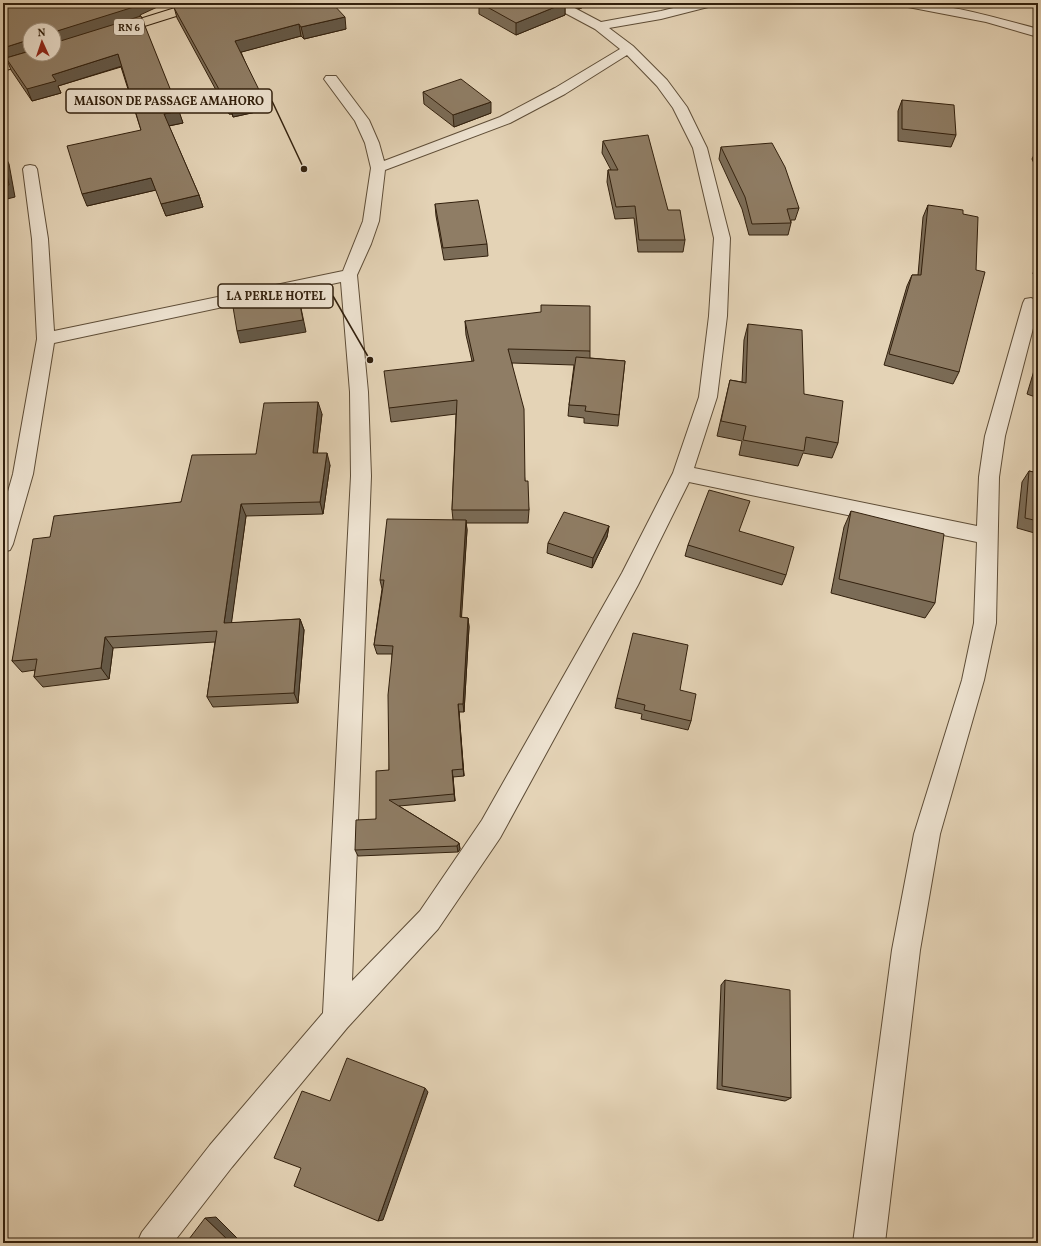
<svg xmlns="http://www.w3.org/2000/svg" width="1041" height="1246" font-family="Vollkorn,serif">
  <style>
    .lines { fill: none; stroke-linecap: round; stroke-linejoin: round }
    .minor-casing { stroke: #5e4d37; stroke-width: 2 }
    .primary-casing { stroke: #32200d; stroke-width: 2 }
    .minor { fill: #ede2d0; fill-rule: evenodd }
    .primary { fill: #e4d3b6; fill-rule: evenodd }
    .wall { fill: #7b6c57; stroke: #32200d; fill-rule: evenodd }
    .shaded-wall { fill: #645847; stroke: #32200d }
    .building { fill: #8f7d65; stroke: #32200d }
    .labels { text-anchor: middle; stroke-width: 3.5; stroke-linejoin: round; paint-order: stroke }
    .shield { fill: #ede2d0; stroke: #6a5a48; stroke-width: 1 }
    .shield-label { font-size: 10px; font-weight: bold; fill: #32200d }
    .leader { fill: none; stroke: #32200d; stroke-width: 1.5 }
    .callout-dot { fill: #32200d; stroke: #ede2d0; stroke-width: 1.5 }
    .callout { fill: #ede2d0; stroke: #32200d; stroke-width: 1.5 }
    .callout-label { font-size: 12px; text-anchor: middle; font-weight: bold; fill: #32200d }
  </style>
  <rect width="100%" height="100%" fill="#e4d3b6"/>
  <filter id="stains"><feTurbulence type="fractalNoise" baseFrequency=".005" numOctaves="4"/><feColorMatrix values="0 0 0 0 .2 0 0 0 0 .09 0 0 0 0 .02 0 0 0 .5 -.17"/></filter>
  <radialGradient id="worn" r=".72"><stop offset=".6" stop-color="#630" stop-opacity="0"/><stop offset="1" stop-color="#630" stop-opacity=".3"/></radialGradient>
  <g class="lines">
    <g class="minor-casing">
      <g id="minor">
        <path d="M550 3H565L601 22 661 11 694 3H714L712 6 661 19 609 28 633 46 667 80 687 107 707 148 730 238 727 316 717 397 694 468 977 526 979 477 985 436 1023 303 1025 299 1031 298 1038 301V309L1005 436 999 477 996 623 984 680 940 834 920 950 885 1243H853L892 950 914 834 962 680 974 623 977 542 689 482 638 585 500 838 438 929 347 1028 232 1167 173 1243H137L142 1232 210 1145 323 1013 351 476 350 392 341 282 54 343 33 474 13 544 10 550 3 552V509L13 474 37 339 32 239 23 169 25 166 30 165 35 166 37 169 48 239 54 331 343 271 363 221 371 168 365 143 355 121 324 79 326 76H336L369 120 379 143 384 161 500 117 555 88 620 49 595 29 552 6ZM627 55 657 86 673 108 693 148 714 238 709 316 699 397 673 473 622 573 482 820 420 911 352 981 371 476 368 392 357 275 371 244 379 221 385 170 510 123 565 94Z"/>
        <path d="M902 3C948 3 994 17 1038 29V37L986 22 908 7 904 6Z"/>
      </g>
    </g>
    <g class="primary-casing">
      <g id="primary">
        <polygon points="191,3 210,3 208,6 119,34 111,34 109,31 111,28"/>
        <polygon points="31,54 50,54 49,57 3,71 3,63"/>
      </g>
    </g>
    <use href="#minor" class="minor"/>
    <use href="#primary" class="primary"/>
  </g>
  <g class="wall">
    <path d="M3 3 140 15 183 123 169 126 199 195 203 207 166 216 156 190 87 206 141 130 121 67 58 86 61 93 32 101 11 70 7 60 5 61 3 58ZM30 30H54V54H30Z"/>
    <polygon points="169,3 332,3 346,29 304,39 301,36 241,52 265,110 233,117 232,114 229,114 177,18 174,7 171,8"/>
    <polygon points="479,3 565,3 565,15 516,35 479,14"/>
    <polygon points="568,3 593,3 579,9"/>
    <polygon points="423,92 491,113 454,127 424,104"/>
    <polygon points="902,100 956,135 951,147 898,141 898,111"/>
    <polygon points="603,141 668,210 685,240 683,252 638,252 634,218 615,219 607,182 608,170 611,170 602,153"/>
    <polygon points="721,147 799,208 795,220 791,220 791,223 788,235 749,235 742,209 719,159"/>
    <polygon points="1038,147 1038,172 1032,159"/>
    <polygon points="435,204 487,244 488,256 444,260 436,216"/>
    <polygon points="928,205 959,372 953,384 884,365 907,286 912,275 918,275 923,217"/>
    <polygon points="1038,251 1038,275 1033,274"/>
    <polygon points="465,321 590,351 590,358 625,361 618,426 584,423 584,418 568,416 569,405 574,365 512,363 525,481 529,510 528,523 466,523 467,530 461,618 468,618 469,627 464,712 459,712 464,776 453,777 455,801 399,806 459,843 460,849 458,852 358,856 355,850 376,819 389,770 392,654 377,654 374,645 382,589 380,580 453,520 452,510 456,414 391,422 389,408 472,361 466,335"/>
    <polygon points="748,324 804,394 838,443 832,458 803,453 798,466 739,455 742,441 717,436 730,380 742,382 744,340"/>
    <polygon points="1038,357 1038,398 1027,394"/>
    <polygon points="322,414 317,453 330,465 323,514 246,516 231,623 300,619 304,630 298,703 213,707 207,697 215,642 113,648 109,679 43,687 34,677 35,670 22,672 12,661 50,537 181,502 256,454"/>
    <polygon points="1029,471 1038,473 1038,534 1017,528 1022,482"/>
    <polygon points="851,511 935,603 925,618 831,593 844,527"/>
    <polygon points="609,526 607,537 592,568 547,553 548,543"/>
    <polygon points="740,531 786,575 782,585 685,556 688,545"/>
    <polygon points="680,690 691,721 688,730 641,719 642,714 615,708 617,698"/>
    <polygon points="725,980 791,1098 785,1101 717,1089 721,985"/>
  </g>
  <g class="shaded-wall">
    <polygon points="137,3 166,3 140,15 141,18 54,46 54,32"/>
    <polygon points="170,3 187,3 171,8"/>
    <polygon points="565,3 565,15 516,35 516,23"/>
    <polygon points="579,3 593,3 579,9"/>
    <polygon points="345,17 346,29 304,39 301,27"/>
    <polygon points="299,24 301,36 238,53 235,41"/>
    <polygon points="25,41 30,51 6,58 7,60 5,61 3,56 3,48"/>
    <polygon points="118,54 122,66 58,86 61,93 32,101 27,89 52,75"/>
    <polygon points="263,98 265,110 233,117 230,104"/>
    <polygon points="228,101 232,114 229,114 226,102"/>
    <polygon points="491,102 491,113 454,127 453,115"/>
    <polygon points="179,111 183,123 168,126 164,114"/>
    <polygon points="3,152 9,164 15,197 3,200"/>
    <polygon points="151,178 156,190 87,206 82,194"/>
    <polygon points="199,195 203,207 166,216 161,204"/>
    <polygon points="296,284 306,332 240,343 237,331"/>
    <polygon points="318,402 322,414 316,465 313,453"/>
    <polygon points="327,453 330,465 323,514 320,502"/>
    <polygon points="241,504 246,516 230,634 224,623"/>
    <polygon points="466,520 467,530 461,626 460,617"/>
    <polygon points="609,526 607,537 592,568 593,558"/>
    <polygon points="468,618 469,627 464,712 463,704"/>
    <polygon points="300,619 304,630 298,703 294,693"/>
    <polygon points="105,637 113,648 109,679 101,668"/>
    <polygon points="458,704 459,712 464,776 463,769"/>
    <polygon points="452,770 453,777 455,801 454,794"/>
    <polygon points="459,843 460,849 458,852 457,846"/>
    <polygon points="425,1088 428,1092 383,1220 378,1221"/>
    <polygon points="216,1217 242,1243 231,1243 205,1218"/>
  </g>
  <g class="building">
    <polygon points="3,3 137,3 136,3 137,6 54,32 54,30 30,30 30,41 25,41 3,48"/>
    <polygon points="182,3 332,3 345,17 301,27 299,24 235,41 263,98 230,104 228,101 226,102 173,6"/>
    <polygon points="480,3 565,3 516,23"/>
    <polygon points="141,16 179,111 164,114 199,195 161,204 151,178 82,194 67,146 141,130 118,54 52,75 56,81 27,89 6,58 30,51 30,54 54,54 54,43"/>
    <polygon points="461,79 491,102 453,115 423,92"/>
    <polygon points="902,100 954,105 956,135 902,129"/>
    <polygon points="648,135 668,210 680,210 685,240 639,240 635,206 616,207 608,170 618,170 603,141"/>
    <polygon points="772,143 785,167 799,208 787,209 791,223 752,224 745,197 721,147"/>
    <polygon points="3,152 9,185 3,186"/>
    <polygon points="478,200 487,244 443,248 435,204"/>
    <polygon points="928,205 963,210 963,214 978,217 976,270 985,272 959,372 889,354 912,275 921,275"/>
    <polygon points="296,284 303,320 237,331 231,295"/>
    <polygon points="541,305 590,306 590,351 508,349 524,409 525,481 528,481 529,510 452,510 457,400 389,408 384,371 474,361 465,321 541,312"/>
    <polygon points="748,324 802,330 804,394 843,401 838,443 806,437 804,451 743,440 746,426 721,421 730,380 746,383"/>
    <polygon points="576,357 625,361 619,415 585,411 586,406 569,405"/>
    <polygon points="1038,370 1038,384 1034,383"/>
    <polygon points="318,402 313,453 327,453 320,502 241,504 224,623 300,619 294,693 207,697 217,631 105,637 101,668 34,677 37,659 12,661 33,539 50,537 54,516 181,502 192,455 256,454 264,403"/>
    <polygon points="1029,471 1038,473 1038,521 1025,518"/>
    <polygon points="709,490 750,501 739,531 794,547 786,575 688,545"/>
    <polygon points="851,511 944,534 935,603 839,579"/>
    <polygon points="564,512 609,526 593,558 548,543"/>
    <polygon points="387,519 466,520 460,617 468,618 463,704 458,704 463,769 452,770 454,794 389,800 459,843 457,846 355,850 356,820 376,819 376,771 389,770 388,695 393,646 374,645 384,580 380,580"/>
    <polygon points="633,633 688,645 680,690 696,694 691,721 644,710 645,705 617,698"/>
    <polygon points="725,980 790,990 791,1098 722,1086"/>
    <polygon points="347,1058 425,1088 378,1221 294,1186 301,1168 274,1158 302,1091 330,1101"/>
    <polygon points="205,1218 231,1243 186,1243"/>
  </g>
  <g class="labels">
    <rect class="shield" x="114" y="19" width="30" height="16" rx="3"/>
    <g class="shield-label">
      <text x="129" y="31">RN 6</text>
    </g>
  </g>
  <path class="leader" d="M304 169L272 101M370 360L333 296"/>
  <g class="callout-dot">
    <circle cx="304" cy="169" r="4"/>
    <circle cx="370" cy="360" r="4"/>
  </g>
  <g class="callout">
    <rect x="66" y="89" width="206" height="24" rx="4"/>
    <rect x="218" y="284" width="115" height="24" rx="4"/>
  </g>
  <g class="callout-label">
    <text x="169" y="105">MAISON DE PASSAGE AMAHORO</text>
    <text x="276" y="300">LA PERLE HOTEL</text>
  </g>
  <rect width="1041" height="1246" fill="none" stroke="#e4d3b6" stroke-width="16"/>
  <rect x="4" y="4" width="1033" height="1238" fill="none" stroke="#32200d" stroke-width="2"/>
  <rect x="8" y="8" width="1025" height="1230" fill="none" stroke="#32200d"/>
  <g transform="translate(42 42) rotate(357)"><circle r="19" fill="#ede2d0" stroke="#a29482"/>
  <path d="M0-3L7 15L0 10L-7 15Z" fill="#8f2418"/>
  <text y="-6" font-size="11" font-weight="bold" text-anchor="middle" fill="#32200d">N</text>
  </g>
  <rect width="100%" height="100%" filter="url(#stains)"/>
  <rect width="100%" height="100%" fill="url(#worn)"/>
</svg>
